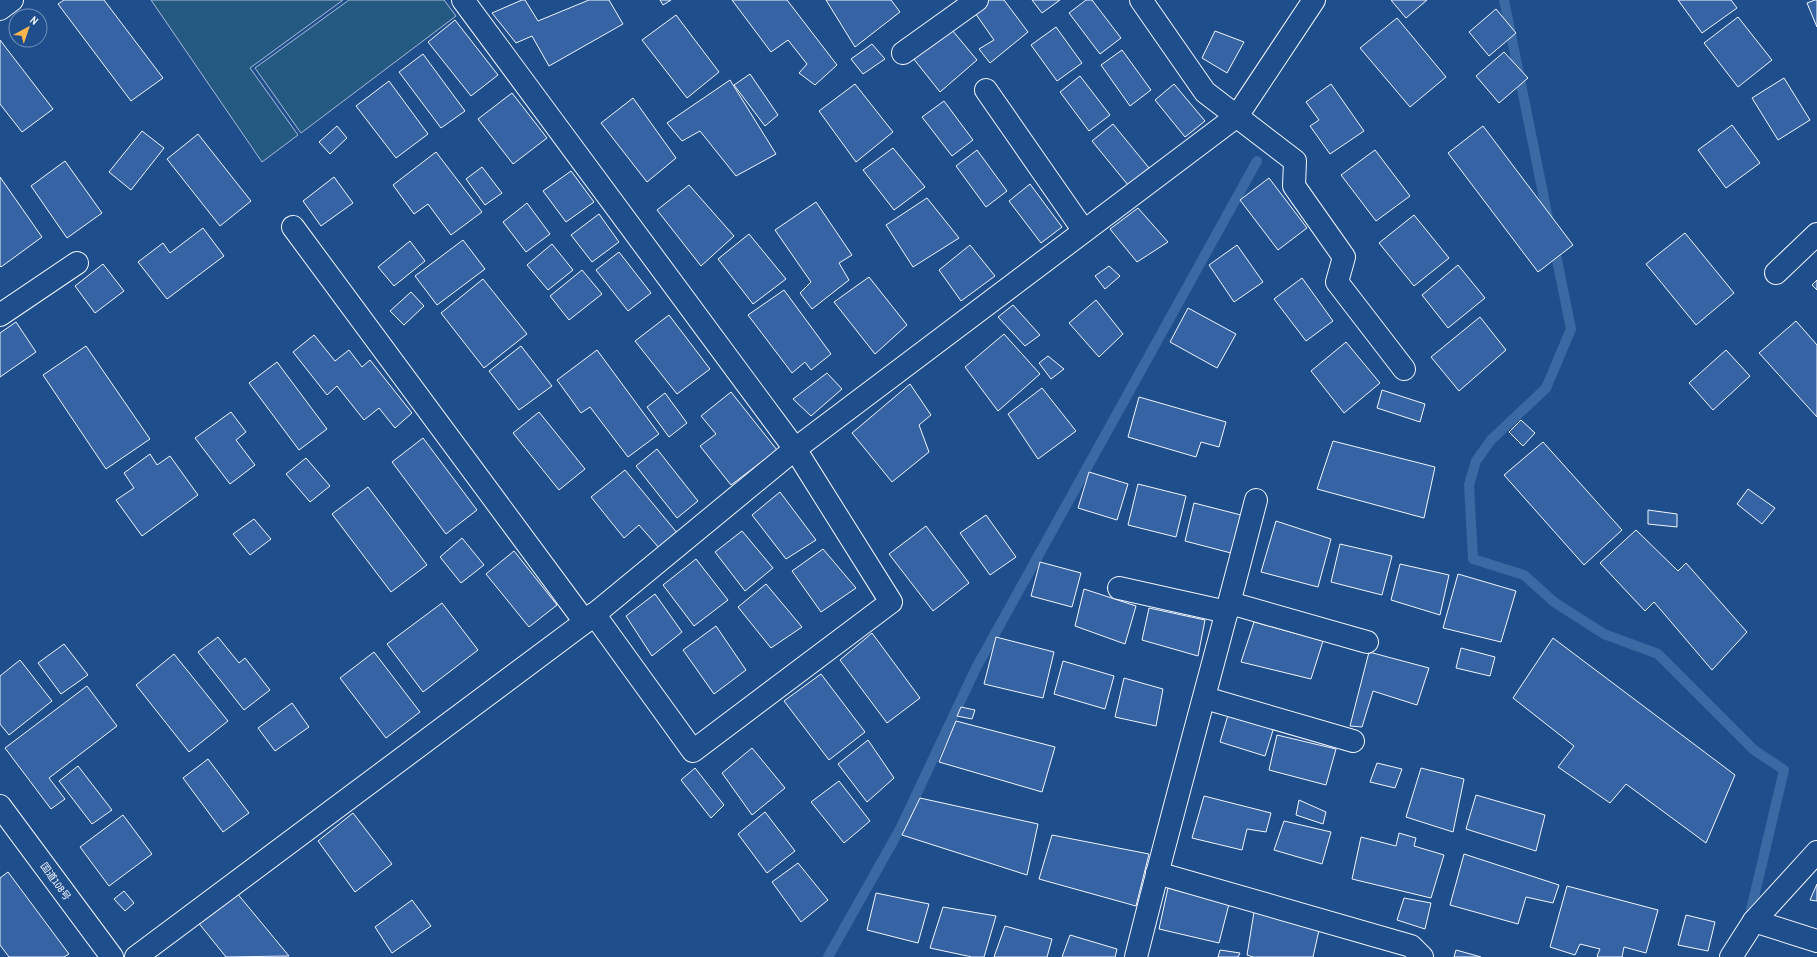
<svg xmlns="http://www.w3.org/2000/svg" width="1817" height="957" font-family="'Archivo Narrow','Noto Sans JP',sans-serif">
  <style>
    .green { fill: #245a82; stroke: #a8bbd7 }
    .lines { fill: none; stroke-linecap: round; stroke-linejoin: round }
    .stream { stroke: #3b69a3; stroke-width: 10 }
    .building { fill: #3563a3; stroke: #f2f6ff }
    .minor-casing { stroke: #f2f6ff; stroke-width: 24 }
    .highway-casing { stroke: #f2f6ff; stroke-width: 24 }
    .minor { stroke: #1f4e8c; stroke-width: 22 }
    .highway { stroke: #1f4e8c; stroke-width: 22 }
    .labels { text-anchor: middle; stroke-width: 3; stroke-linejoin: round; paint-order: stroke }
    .street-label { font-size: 10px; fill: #f2f6ff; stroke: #1f4e8c }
  </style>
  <rect width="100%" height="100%" fill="#1f4e8c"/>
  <g class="green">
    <polygon points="151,0 343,0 250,68 298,135 262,162"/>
    <polygon points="349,0 444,0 456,16 301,133 255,68"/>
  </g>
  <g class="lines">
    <g class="stream">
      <polyline points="1504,0 1549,223"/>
      <polyline points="1554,245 1571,329 1546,388 1491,440 1476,461 1469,485 1473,559 1524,575 1554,602 1604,634 1658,654 1754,750 1784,770 1751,910"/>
      <polyline points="828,957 900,829 976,668 1257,161"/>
    </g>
  </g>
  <g class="building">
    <polygon points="64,0 104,0 163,78 131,101 58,4"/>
    <polygon points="522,0 525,0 538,21 589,0 609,0 623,24 549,66 532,36 516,43 492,13"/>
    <polygon points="660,0 671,0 663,5"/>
    <polygon points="732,0 787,0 837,65 815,85 799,73 807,64 788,40 771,52"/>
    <polygon points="826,0 891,0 900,12 855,47"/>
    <polygon points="989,0 1004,0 1028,32 990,63 979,49 994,40 973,10"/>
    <polygon points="1032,0 1060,0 1042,13"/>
    <polygon points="1086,0 1092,0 1121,38 1100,54 1069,13"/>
    <polygon points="1391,0 1427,0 1406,18"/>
    <polygon points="1678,0 1731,0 1737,8 1702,33"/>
    <polygon points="1815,0 1817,0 1817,27 1807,3"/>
    <polygon points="1496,9 1516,33 1489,56 1469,32"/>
    <polygon points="676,15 719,72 687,98 642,40"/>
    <polygon points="1738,17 1772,60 1738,87 1704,43"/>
    <polygon points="1397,18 1446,77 1410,107 1360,48"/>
    <polygon points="455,20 498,75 471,96 428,42"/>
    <polygon points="1056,27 1082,63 1057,81 1031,45"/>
    <polygon points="952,30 977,60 940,92 913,58"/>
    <polygon points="1215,31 1244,42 1227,73 1202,58"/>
    <polygon points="0,40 53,109 22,132 0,104"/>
    <polygon points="872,44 885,59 863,74 851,59"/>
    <polygon points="1122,50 1151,90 1130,106 1101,65"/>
    <polygon points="1504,52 1528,78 1499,103 1476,76"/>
    <polygon points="423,54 465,111 441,128 399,72"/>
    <polygon points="750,74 778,115 765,126 734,85"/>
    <polygon points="1080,76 1110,115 1089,131 1060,92"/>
    <polygon points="1784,78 1810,120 1778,140 1752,98"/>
    <polygon points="730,80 776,154 736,176 700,131 682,141 667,123"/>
    <polygon points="389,81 428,134 396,158 356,106"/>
    <polygon points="855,84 893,132 856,162 819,111"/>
    <polygon points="1174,84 1205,121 1185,137 1155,100"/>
    <polygon points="1331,84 1364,131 1330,154 1310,126 1319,120 1306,102"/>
    <polygon points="512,93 547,138 513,164 478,119"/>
    <polygon points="633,98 676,158 647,182 601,123"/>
    <polygon points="944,101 973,140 952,156 922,117"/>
    <polygon points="1113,124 1149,168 1128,185 1092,141"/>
    <polygon points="1732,125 1760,163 1726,188 1698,150"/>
    <polygon points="337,126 347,138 330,154 319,142"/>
    <polygon points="1483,126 1573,245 1538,272 1448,153"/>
    <polygon points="142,131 164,148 131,190 109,172"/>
    <polygon points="198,134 251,201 220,226 167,159"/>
    <polygon points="893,148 925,187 894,210 863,170"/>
    <polygon points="977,150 1007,191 986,207 956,166"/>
    <polygon points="1375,150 1410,196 1376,221 1341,175"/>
    <polygon points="436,152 482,212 451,235 428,204 414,214 393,185"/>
    <polygon points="65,161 102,213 67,238 31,186"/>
    <polygon points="482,167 502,193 485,205 466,179"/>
    <polygon points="571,171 594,202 566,222 543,191"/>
    <polygon points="0,177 42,237 1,267 0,266"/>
    <polygon points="334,177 353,203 321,226 303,201"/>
    <polygon points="1269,178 1307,228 1278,250 1240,200"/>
    <polygon points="1030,184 1062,227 1041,243 1009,201"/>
    <polygon points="689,185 734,236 701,266 657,210"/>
    <polygon points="927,198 959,238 913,267 886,225"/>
    <polygon points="816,202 852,255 839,263 849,280 812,309 800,293 811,282 775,230"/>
    <polygon points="527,203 550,234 526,252 503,222"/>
    <polygon points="1138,208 1168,242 1137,262 1110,229"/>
    <polygon points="599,214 619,242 592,262 571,235"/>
    <polygon points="1414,215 1449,258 1414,286 1379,243"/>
    <polygon points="203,228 224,256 167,299 138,262 163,243 170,253"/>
    <polygon points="1685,233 1734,293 1696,325 1646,264"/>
    <polygon points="749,234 786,279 753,304 718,259"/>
    <polygon points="463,240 485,269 437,305 415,276"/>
    <polygon points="410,241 425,261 394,286 378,267"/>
    <polygon points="552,244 573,270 548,290 527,265"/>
    <polygon points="970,245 995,276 961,301 939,270"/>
    <polygon points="1237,245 1263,282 1234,302 1209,265"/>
    <polygon points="619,252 651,293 628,311 596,270"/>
    <polygon points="103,264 124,291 95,313 75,286"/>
    <polygon points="1458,265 1485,298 1448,328 1422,295"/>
    <polygon points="1109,266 1120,276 1105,289 1095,276"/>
    <polygon points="582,270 602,294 569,320 550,296"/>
    <polygon points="869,277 907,325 875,354 834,302"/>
    <polygon points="1302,278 1333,321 1306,341 1274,299"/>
    <polygon points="483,279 527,334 484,368 441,313"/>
    <polygon points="1817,280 1817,290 1812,285"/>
    <polygon points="784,290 831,354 811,370 805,362 792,373 748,315"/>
    <polygon points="411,292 424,306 404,325 390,311"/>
    <polygon points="1096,300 1123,334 1099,357 1069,323"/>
    <polygon points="1013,305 1040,335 1025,346 998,317"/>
    <polygon points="1188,308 1236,334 1217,368 1170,342"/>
    <polygon points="669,315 710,369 677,394 635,341"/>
    <polygon points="1480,317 1506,350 1459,391 1431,357"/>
    <polygon points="1796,321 1817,345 1817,417 1759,353"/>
    <polygon points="16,322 36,352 0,377 0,333"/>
    <polygon points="1004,334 1040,374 998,411 965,367"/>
    <polygon points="314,335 335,361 349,350 362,367 370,360 412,413 395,428 379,408 364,420 337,386 327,395 293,352"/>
    <polygon points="1346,342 1380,383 1344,413 1311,371"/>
    <polygon points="86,346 150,439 106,469 43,375"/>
    <polygon points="521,346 552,386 519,410 489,371"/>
    <polygon points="597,350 659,434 628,457 590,407 581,413 557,380"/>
    <polygon points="1726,350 1750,376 1713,410 1689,383"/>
    <polygon points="1048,356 1064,369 1051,379 1039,363"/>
    <polygon points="277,362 327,429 299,450 249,383"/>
    <polygon points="827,373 842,389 811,416 793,399"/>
    <polygon points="910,384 931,415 919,425 929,452 892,482 852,433"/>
    <polygon points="1042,388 1076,431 1038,459 1008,414"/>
    <polygon points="1382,390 1425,404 1420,422 1377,408"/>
    <polygon points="731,392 777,450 731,485 700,446 716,434 701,416"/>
    <polygon points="665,393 687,423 669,437 647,407"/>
    <polygon points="1139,397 1226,422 1219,447 1201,442 1196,457 1128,437"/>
    <polygon points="231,412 246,432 236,440 255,465 230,484 195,438"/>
    <polygon points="539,412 585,469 559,490 513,433"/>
    <polygon points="1521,420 1535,433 1523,446 1509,432"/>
    <polygon points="423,438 477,510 446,534 392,462"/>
    <polygon points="1333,441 1435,467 1424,518 1317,489"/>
    <polygon points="1543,442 1622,530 1584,565 1504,475"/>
    <polygon points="657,449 698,501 677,518 636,466"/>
    <polygon points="150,454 157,465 170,456 198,495 142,536 116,500 134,488 124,473"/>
    <polygon points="306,458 330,486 310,502 286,474"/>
    <polygon points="625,470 678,534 660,549 639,525 624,538 591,497"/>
    <polygon points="1089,472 1128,484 1117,520 1078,508"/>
    <polygon points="1138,484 1186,496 1176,537 1128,525"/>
    <polygon points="368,487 427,565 391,592 332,514"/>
    <polygon points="1748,489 1775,508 1762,524 1737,504"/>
    <polygon points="780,492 816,540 786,559 752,515"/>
    <polygon points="1194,503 1241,515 1231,553 1185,541"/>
    <polygon points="1648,510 1677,514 1677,527 1648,524"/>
    <polygon points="986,515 1016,557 990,575 960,533"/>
    <polygon points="254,519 271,539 250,555 233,534"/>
    <polygon points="1276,521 1331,539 1318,587 1261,572"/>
    <polygon points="926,526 969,583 933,611 889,554"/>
    <polygon points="1636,530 1678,571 1686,563 1747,632 1712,670 1654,602 1645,611 1600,563"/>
    <polygon points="742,531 773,568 745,591 715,552"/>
    <polygon points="462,538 484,565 461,583 440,557"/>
    <polygon points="1340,544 1392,556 1382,595 1331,582"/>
    <polygon points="823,549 856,588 821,612 792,571"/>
    <polygon points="514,551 557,605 529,627 486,574"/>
    <polygon points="696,559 728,600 694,626 663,585"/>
    <polygon points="1040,562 1081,573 1072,607 1031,596"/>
    <polygon points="1400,564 1449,575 1440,615 1391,600"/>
    <polygon points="1458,574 1516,591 1501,642 1443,628"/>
    <polygon points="766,584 802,627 771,648 738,607"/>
    <polygon points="1084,589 1136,606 1125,644 1075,626"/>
    <polygon points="655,594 682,632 652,656 626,616"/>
    <polygon points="442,603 478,650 423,692 387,644"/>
    <polygon points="1149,608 1205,620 1198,656 1142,640"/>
    <polygon points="1254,622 1323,641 1311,679 1241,662"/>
    <polygon points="716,626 746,670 714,694 683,650"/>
    <polygon points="872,633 920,698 887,723 840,660"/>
    <polygon points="218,637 239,663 245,658 270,690 244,710 198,652"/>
    <polygon points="996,637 1054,652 1043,698 984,684"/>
    <polygon points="1553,638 1735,775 1706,843 1626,784 1610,803 1558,767 1574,746 1513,698"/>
    <polygon points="64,644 88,675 61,694 38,663"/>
    <polygon points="1461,648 1495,657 1490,676 1456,668"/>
    <polygon points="374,652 420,712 386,738 340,678"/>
    <polygon points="1369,652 1429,668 1417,705 1373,691 1362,727 1350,726"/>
    <polygon points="174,654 228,721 189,752 136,685"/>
    <polygon points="20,660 52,701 9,735 0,724 0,676"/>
    <polygon points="1063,661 1114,676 1105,709 1054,694"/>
    <polygon points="821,674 865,732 829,760 784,701"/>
    <polygon points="1124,678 1163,689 1156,726 1115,717"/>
    <polygon points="87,686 117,726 49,778 65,799 51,809 5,748"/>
    <polygon points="292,703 309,727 275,751 258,728"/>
    <polygon points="961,707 975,710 972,719 957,716"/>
    <polygon points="1228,715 1274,727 1265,756 1220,742"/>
    <polygon points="956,721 1055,747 1042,792 939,762"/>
    <polygon points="1277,735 1336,749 1326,785 1269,770"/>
    <polygon points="868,740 894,778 867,802 838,764"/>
    <polygon points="752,748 785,788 752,815 722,773"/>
    <polygon points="208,759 249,813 223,832 183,778"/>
    <polygon points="1377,763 1402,769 1395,788 1370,782"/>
    <polygon points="78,766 112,810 92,824 59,781"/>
    <polygon points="695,768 724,805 711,818 681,780"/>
    <polygon points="1421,768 1464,779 1453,832 1406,817"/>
    <polygon points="839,781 870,821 844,843 811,802"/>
    <polygon points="1476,795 1545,815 1536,851 1466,829"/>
    <polygon points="1204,796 1271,813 1266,832 1247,829 1242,850 1192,838"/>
    <polygon points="920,798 1038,824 1027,875 902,835"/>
    <polygon points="1299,800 1326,812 1323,824 1296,815"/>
    <polygon points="765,812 795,851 767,873 738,834"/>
    <polygon points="353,813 392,864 355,892 318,841"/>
    <polygon points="123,815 152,854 109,886 80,847"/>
    <polygon points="1284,821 1331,832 1322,864 1274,850"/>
    <polygon points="1399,833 1416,838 1414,846 1444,855 1431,898 1352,879 1361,837 1396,846"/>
    <polygon points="1052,835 1149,854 1136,906 1039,879"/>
    <polygon points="1464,854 1559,885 1553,903 1526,897 1518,924 1450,905"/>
    <polygon points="798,863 828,900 801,922 772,882"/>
    <polygon points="8,872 69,954 64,957 9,957 0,945 0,878"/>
    <polygon points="1817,884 1817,901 1810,900"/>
    <polygon points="1567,886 1658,910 1646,953 1624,947 1622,957 1598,957 1597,956 1600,949 1580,944 1575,955 1550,947"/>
    <polygon points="1168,888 1229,904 1219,943 1159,929"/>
    <polygon points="124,891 134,903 125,911 114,899"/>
    <polygon points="236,892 289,956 226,957 197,921"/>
    <polygon points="876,893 929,904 918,943 867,930"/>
    <polygon points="1404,898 1431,903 1425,929 1397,920"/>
    <polygon points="412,900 431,926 392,953 375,927"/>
    <polygon points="943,907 996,916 984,957 972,957 930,948"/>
    <polygon points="1254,912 1319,930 1313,957 1253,957 1247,955"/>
    <polygon points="1686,915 1715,922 1708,951 1678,945"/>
    <polygon points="1005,926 1052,939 1047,957 994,957"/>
    <polygon points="1070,935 1117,949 1115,957 1062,957"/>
    <polygon points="1220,950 1240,953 1238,957 1218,957"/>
    <polygon points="1456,950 1481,957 1454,957"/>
  </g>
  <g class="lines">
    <g class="minor-casing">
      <g id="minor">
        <polyline points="463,0 795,449 891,602 693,751 594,614"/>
        <polyline points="1141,0 1205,92 1295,161 1294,186 1344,257 1337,282 1404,369"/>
        <polyline points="0,9 12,0"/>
        <polyline points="903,53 977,0"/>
        <polyline points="986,90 1084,231"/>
        <polyline points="293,227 585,622"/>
        <polyline points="1776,273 1817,234"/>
        <polyline points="0,315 77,263"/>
        <polyline points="1119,588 1227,612"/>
        <polyline points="1230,603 1367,642"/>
        <polyline points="1205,698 1353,741"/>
        <polyline points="1157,873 1411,946 1422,957"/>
        <polyline points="1754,921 1817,941"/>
        <polyline points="136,957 585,622 795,449 1237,116 1314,0"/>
        <path d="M1136 957C1174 804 1217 652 1256 500"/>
        <polyline points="1731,957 1754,921 1817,852"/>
      </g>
    </g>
    <g class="highway-casing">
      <polyline id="highway" points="0,806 112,957"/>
    </g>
    <use href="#minor" class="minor"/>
    <use href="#highway" class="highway"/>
  </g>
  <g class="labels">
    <g class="street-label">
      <text transform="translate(56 881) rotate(54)" y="4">国道108号</text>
    </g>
  </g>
  <g transform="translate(28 28) rotate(40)"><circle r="19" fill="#1f4e8c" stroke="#7391ba"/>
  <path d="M0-3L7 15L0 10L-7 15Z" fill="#ffb74d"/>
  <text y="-6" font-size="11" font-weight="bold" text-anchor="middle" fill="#f2f6ff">N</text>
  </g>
</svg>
